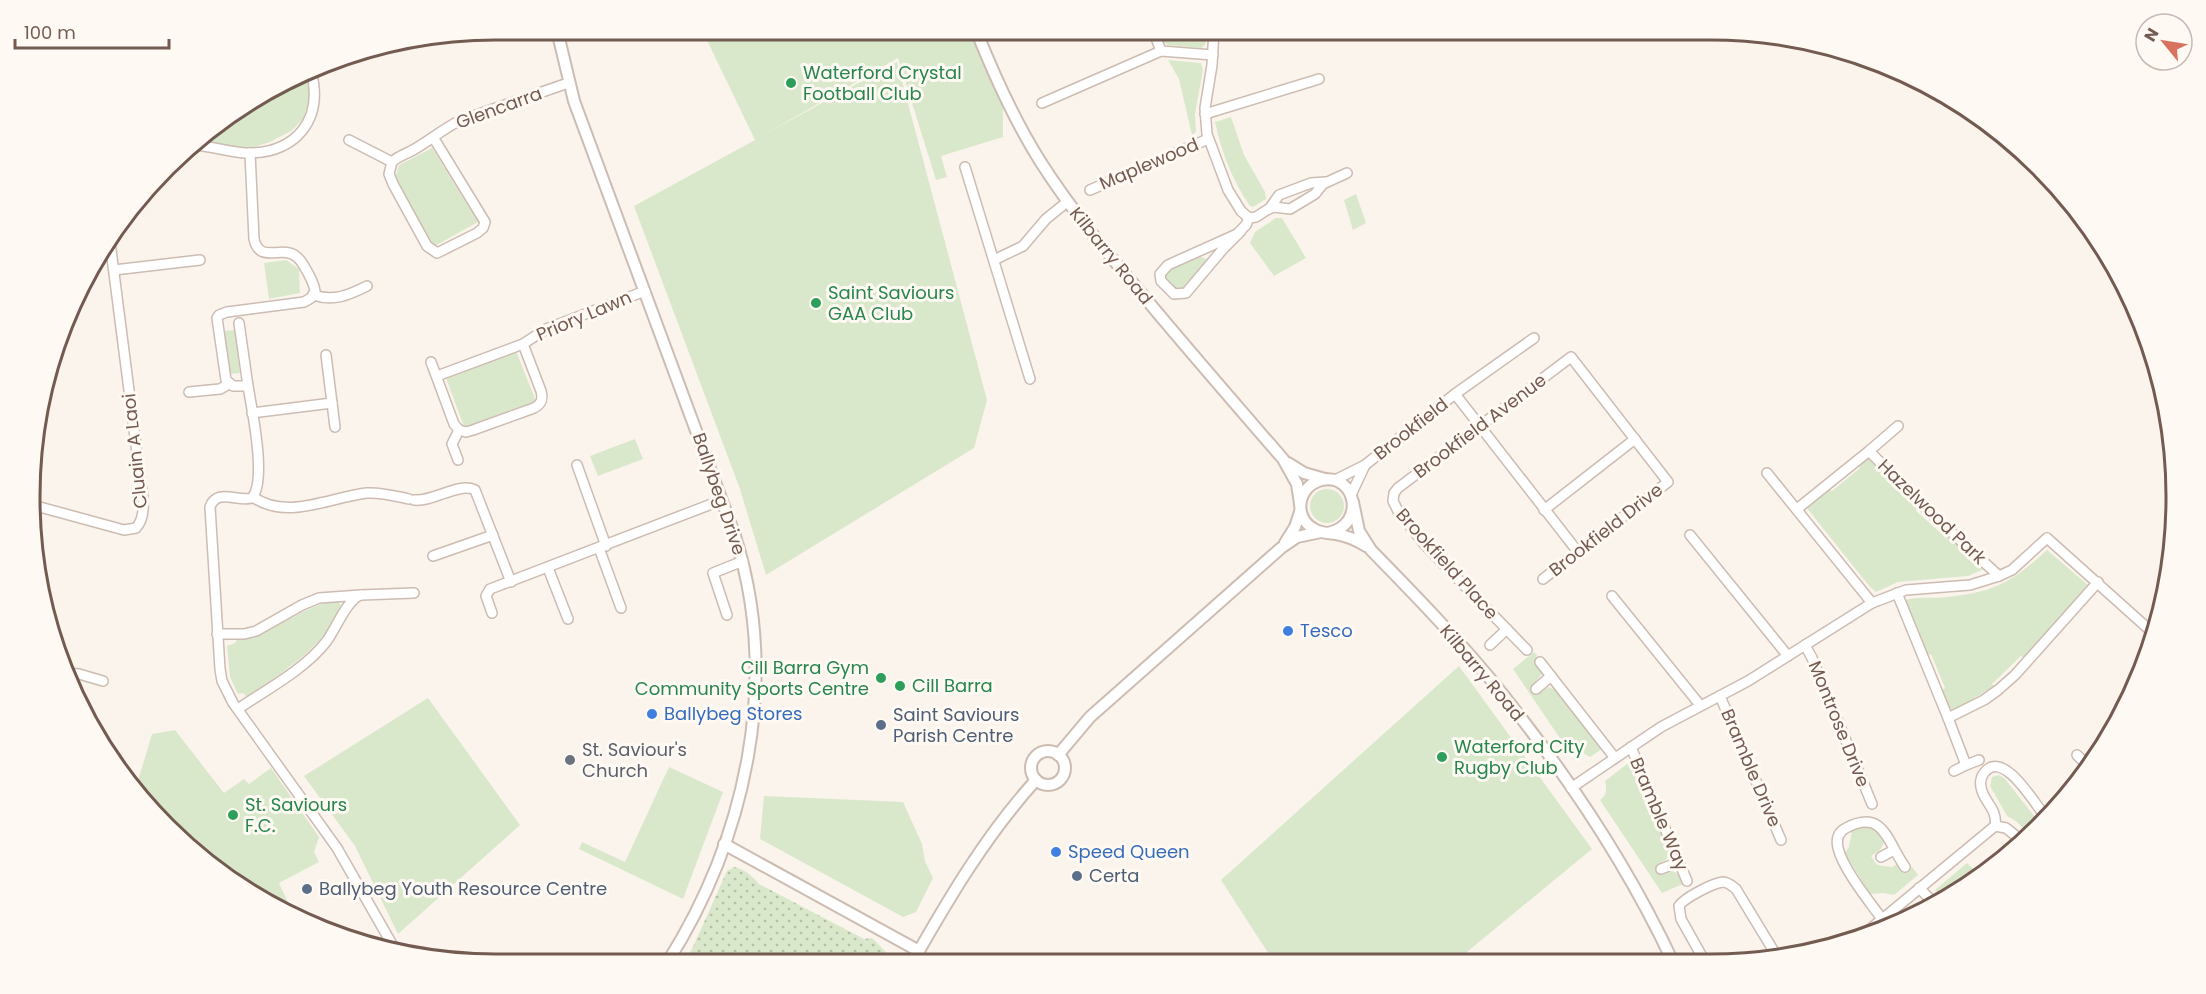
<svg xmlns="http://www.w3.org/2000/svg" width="2206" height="994" font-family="Poppins,sans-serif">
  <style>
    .green { fill: #d9e8cb }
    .park { fill: url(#park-dots) }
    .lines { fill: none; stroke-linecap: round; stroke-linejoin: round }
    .minor-casing { stroke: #cdbcb2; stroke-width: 12 }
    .tertiary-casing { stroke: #cdbcb2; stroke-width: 14 }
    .minor { stroke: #fff; stroke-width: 9 }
    .tertiary { stroke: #fff; stroke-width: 10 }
    .leisure-dot { fill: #2e9e5b; stroke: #fef9f2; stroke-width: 2 }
    .shop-dot { fill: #3f7fe0; stroke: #fef9f2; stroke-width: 2 }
    .service-dot { fill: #5c6f8a; stroke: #fef9f2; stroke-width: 2 }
    .worship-dot { fill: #6b7280; stroke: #fef9f2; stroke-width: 2 }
    .labels { text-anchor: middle; stroke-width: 6; stroke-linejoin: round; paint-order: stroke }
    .leisure-label { font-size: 18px; fill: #27864d; stroke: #fef9f2; text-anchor: start }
    .street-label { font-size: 18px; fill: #745b51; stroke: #fef9f2 }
    .shop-label { font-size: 18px; fill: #366cbe; stroke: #fef9f2; text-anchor: start }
    .service-label { font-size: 18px; fill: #4e5e75; stroke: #fef9f2; text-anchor: start }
    .worship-label { font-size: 18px; fill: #5b616d; stroke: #fef9f2; text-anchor: start }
    .rim { fill: none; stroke: #745b51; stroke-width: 3 }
  </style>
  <defs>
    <pattern id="park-dots" width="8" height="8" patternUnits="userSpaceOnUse" patternTransform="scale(1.5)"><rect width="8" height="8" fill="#d9e8cb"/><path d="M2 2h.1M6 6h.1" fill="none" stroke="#b5bfa7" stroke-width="1.8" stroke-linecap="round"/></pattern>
  </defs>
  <rect width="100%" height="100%" fill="#fbf4ec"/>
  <g class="green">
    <polygon points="702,30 971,30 1003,108 1003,137 941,156 947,177 936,180 898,58 767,133 897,62 987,400 974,448 766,575 740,489 634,206 755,140"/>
    <path d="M1158 30H1208C1207 38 1208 44 1201 48L1168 45 1164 43Z"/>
    <polygon points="1168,60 1201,63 1203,70 1195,114 1196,132 1192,135 1179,79"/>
    <polygon points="305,74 311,93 303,119 291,131 270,142 248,149 209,142 193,143 264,92"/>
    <path d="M1231 117 1244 155 1265 192 1266 199 1253 207 1250 206C1233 182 1221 151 1215 122Z"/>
    <polygon points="432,148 478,222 433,247 395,178 399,165"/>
    <polygon points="1356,194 1366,223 1353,230 1344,200"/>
    <polygon points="1276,218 1282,218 1306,258 1274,276 1250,243 1255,232"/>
    <polygon points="1199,256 1206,259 1206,263 1185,288 1182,290 1172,288 1165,279 1168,271"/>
    <polygon points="286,260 299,269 300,293 269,299 264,263"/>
    <polygon points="235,330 240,373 229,374 224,331"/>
    <polygon points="516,351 536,401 464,427 446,378"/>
    <polygon points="635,439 643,459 598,476 590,456"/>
    <polygon points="1865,459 1869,459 1918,508 1916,511 1943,535 1945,532 1984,569 1968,576 1898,582 1876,592 1870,587 1806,507 1829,488 1832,491 1860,468 1858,465"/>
    <circle cx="1327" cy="506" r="17"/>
    <path d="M2047 550 2088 585 2023 658 2021 656 1992 684 1994 686 1955 710 1950 709 1942 690 1945 688 1931 654 1927 655 1905 600C1919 596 1933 599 1947 597 1995 592 2012 582 2047 550Z"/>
    <path d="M337 600 341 605C325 648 283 671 247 697L243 693 238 694 230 677 227 646 235 643 237 639C272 636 301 606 337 600Z"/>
    <path d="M1534 652 1537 655C1533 663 1539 667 1542 674L1531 687 1537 694 1548 687 1556 690 1602 749 1590 757 1578 750H1568L1513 669Z"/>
    <polygon points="1459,666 1592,849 1456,961 1274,962 1221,880"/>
    <polygon points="428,698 520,825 398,934 355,846 304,776"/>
    <polygon points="175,730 224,793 244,779 249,784 271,768 319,837 314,852 319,862 279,883 293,913 189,848 137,784 152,734"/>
    <path d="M1631 761 1669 850 1667 859 1657 865 1660 874 1673 871 1678 874 1683 884 1662 893 1600 800C1607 795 1607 789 1605 781Z"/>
    <polygon points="669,767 723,792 683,899 579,849 582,842 625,862"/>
    <polygon points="1999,775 2005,779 2039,822 2029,832 2014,820 2007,816 1990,786 1992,777"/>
    <polygon points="764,796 903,802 922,844 925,861 933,878 916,912 903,917 760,839"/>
    <polygon points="1868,825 1875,828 1884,843 1880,850 1871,856 1877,865 1892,867 1897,864 1903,873 1912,867 1918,875 1894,895 1883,893 1870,894 1845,853 1849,847 1852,831"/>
    <polygon points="1967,863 1980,875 1942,897 1935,890"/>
  </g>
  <path class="park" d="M734 867C745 869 752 876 759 884L864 939 872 938 888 954 891 963H682L692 949 727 871Z"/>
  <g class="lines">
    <g class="minor-casing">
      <g id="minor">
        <polyline points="1153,30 1161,51 1213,55"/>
        <polyline points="1214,30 1212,65 1205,108 1207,134 1228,190 1241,211 1249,218"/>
        <polyline points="1042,103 1161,51"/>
        <polyline points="1205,114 1319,79"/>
        <path d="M433 137 485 222 483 228 477 233 437 253 427 246 393 184 389 174 392 162C398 156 406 154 413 150 429 141 443 129 459 121L568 83"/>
        <polyline points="349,140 392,162"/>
        <path d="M190 145C209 145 227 152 245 153 296 154 324 120 311 71"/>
        <path d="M250 153 254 239C260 265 282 244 297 257 302 261 305 268 308 273 311 279 314 284 315 291L311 298 304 302 227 312 219 315 217 318 226 380 233 386H248C252 411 267 480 252 498 237 502 217 488 210 507L220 669 222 681 233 703 337 848 397 953"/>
        <polyline points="965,167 1030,379"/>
        <polyline points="1090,190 1208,139"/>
        <polyline points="1269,209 1274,207 1290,209 1315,194 1323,184 1347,173"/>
        <polyline points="1249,218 1256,217 1270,208 1279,195 1311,183 1326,182"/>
        <polyline points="1241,231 1223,249 1186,293 1174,294 1161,281 1160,274 1168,265 1237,234 1246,225 1249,218"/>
        <polyline points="994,260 1023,246 1046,219 1067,202"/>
        <polyline points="114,270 200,260"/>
        <path d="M314 295C333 302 349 295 367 286"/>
        <polyline points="239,323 248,386"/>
        <polyline points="326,355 335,427"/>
        <polyline points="431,362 454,424 459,430 452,444 458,460"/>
        <polyline points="437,376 523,344 546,329 645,291"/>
        <polyline points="189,392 220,389 229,384"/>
        <polyline points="1455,394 1534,338"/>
        <polyline points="252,413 332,403"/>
        <path d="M459 430 466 432 473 430 534 408C542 404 543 399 541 391L523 344"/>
        <polyline points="1869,451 1898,426"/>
        <polyline points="577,465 606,546"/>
        <polyline points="1767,473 1872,603"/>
        <polyline points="1335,480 1365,465 1455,394 1578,552"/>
        <polyline points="1351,495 1365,465"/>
        <path d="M253 497C287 521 331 497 367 493 381 492 395 496 409 499"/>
        <path d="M414 500C434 502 458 482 475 490L511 582"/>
        <path d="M36 506 124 530 136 528C148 515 142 492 140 476L110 242"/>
        <polyline points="1544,510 1635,439"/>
        <polyline points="1690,535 1788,656"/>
        <polyline points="599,548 621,608"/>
        <polyline points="433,556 493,535"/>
        <polyline points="548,568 568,619"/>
        <polyline points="1999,576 2012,570 2047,538 2153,633"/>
        <polyline points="1897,593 1948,718 1984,700 1998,690 2015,675 2098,582"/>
        <polyline points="361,595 414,593"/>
        <polyline points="1612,596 1700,705"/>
        <polyline points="492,613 486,596 490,589 722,500"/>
        <polyline points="727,615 713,573 743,561"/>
        <path d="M217 634H244L256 631 302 605 319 598 361 595C347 599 336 629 326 642 304 670 267 689 238 709"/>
        <polyline points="1490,645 1507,629"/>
        <polyline points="1805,645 1812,658 1872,804"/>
        <polyline points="1527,650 1425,545 1398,511 1393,501 1394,493 1398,488 1571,357 1668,482 1543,579"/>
        <polyline points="1540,662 1615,758"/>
        <polyline points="66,673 79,674 103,681"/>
        <polyline points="1536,689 1551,676"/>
        <polyline points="1720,696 1781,840"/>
        <polyline points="1948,718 1966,765 1954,771"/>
        <polyline points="1631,747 1687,881"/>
        <polyline points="2077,755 2085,763 2099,747"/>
        <polyline points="1966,765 1979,760"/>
        <polyline points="1571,788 1661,727 1748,681 1872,603 1906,590 1970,585 1999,576 1921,504 1869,451 1797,509"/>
        <path d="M2021 840 2006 828 1995 826C1998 808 1983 802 1981 787 1980 782 1981 777 1984 773 2003 748 2034 803 2045 816"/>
        <polyline points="1881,857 1894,850"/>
        <polyline points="1661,869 1679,862"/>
        <polyline points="1919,888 1933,902"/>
        <path d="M1882 919C1869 901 1843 869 1838 848 1836 839 1838 832 1846 828 1884 808 1887 842 1905 867"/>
        <polyline points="1863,935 1995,826"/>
        <path d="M1704 960 1681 919 1679 906C1684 898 1713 883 1723 882 1728 882 1732 886 1736 889L1778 958"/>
      </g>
    </g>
    <g class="tertiary-casing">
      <g id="tertiary">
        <path d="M557 30 574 101 735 536C781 680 746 838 667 963"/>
        <path d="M976 30C994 75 1014 120 1040 161 1071 210 1109 255 1146 299 1191 353 1237 406 1283 459L1297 484 1300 504"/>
        <polyline points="1288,463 1304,473 1325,479"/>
        <path d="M1353 502 1359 531 1371 550C1412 592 1454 635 1492 681 1561 766 1625 860 1672 960"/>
        <path d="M1328 533C1367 525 1356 473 1322 480 1298 485 1292 517 1314 529 1320 533 1329 533 1336 534 1347 536 1357 540 1366 546"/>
        <polyline points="1285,543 1295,527 1300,512"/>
        <circle cx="1048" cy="768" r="17"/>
        <polyline points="1058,755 1090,717 1281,548 1297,537 1321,532"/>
        <polyline points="724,844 919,951"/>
        <path d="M912 963C949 898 986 835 1036 780"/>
      </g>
    </g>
    <use href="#minor" class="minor"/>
    <use href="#tertiary" class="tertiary"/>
  </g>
  <g class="leisure-dot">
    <circle cx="791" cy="83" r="6"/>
    <circle cx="816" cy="303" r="6"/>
    <circle cx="881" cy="678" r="6"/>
    <circle cx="900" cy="686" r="6"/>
    <circle cx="1442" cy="757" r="6"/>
    <circle cx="233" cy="815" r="6"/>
  </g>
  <g class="shop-dot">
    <circle cx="1288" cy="631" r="6"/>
    <circle cx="652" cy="714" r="6"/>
    <circle cx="1056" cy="852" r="6"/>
  </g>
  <g class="service-dot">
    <circle cx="881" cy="725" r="6"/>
    <circle cx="1077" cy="876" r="6"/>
    <circle cx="307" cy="889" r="6"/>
  </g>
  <circle class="worship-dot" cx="570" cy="760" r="6"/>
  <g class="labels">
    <g class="leisure-label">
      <text x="803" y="79">Waterford Crystal<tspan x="803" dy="21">Football Club</tspan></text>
      <text x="828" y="299">Saint Saviours<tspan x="828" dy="21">GAA Club</tspan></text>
      <text x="869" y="674" text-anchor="end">Cill Barra Gym<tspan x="869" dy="21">Community Sports Centre</tspan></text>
      <text x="912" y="692">Cill Barra</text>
      <text x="1454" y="753">Waterford City<tspan x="1454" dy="21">Rugby Club</tspan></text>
      <text x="245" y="811">St. Saviours<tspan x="245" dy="21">F.C.</tspan></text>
    </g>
    <g class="street-label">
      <text transform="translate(499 108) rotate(-20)" y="6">Glencarra</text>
      <text transform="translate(1149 164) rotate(-23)" y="6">Maplewood</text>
      <text transform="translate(1111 256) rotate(51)" y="6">Kilbarry Road</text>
      <text transform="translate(584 316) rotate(-23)" y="6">Priory Lawn</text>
      <text transform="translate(1480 426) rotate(-37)" y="6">Brookfield Avenue</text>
      <text transform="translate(1411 429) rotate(-38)" y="6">Brookfield</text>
      <text transform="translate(135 451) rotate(-96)" y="6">Cluain A Laoi</text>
      <text transform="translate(719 494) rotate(71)" y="6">Ballybeg Drive</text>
      <text transform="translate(1932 512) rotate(44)" y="6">Hazelwood Park</text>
      <text transform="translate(1606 530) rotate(-38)" y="6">Brookfield Drive</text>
      <text transform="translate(1447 564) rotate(48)" y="6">Brookfield Place</text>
      <text transform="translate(1482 673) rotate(50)" y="6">Kilbarry Road</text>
      <text transform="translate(1839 724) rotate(68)" y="6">Montrose Drive</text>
      <text transform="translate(1751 768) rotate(67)" y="6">Bramble Drive</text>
      <text transform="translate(1659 814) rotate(67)" y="6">Bramble Way</text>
    </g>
    <g class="shop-label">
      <text x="1300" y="637">Tesco</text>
      <text x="664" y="720">Ballybeg Stores</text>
      <text x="1068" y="858">Speed Queen</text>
    </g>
    <g class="service-label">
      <text x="893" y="721">Saint Saviours<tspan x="893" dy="21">Parish Centre</tspan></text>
      <text x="1089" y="882">Certa</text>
      <text x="319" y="895">Ballybeg Youth Resource Centre</text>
    </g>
    <g class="worship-label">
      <text x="582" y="756">St. Saviour's<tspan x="582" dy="21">Church</tspan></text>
    </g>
  </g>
  <path d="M0 0H2206V994H0ZM496 40H1710A456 456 0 0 1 2166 496V498A456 456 0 0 1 1710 954H496A456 456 0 0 1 40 498V496A456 456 0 0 1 496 40Z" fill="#fef9f2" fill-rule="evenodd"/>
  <path class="rim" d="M496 40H1710A456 456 0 0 1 2166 496V498A456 456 0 0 1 1710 954H496A456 456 0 0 1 40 498V496A456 456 0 0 1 496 40Z"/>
  <g transform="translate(2164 42) rotate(300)"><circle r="28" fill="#fef9f2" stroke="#c7bab2" stroke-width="1.5"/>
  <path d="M0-4.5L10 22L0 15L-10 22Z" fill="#d8725e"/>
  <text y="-9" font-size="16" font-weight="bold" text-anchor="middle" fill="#745b51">N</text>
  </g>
  <path d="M15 39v9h154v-9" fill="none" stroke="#745b51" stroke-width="3"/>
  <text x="24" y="39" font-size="18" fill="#745b51" stroke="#fef9f2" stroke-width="4.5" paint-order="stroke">100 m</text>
</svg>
